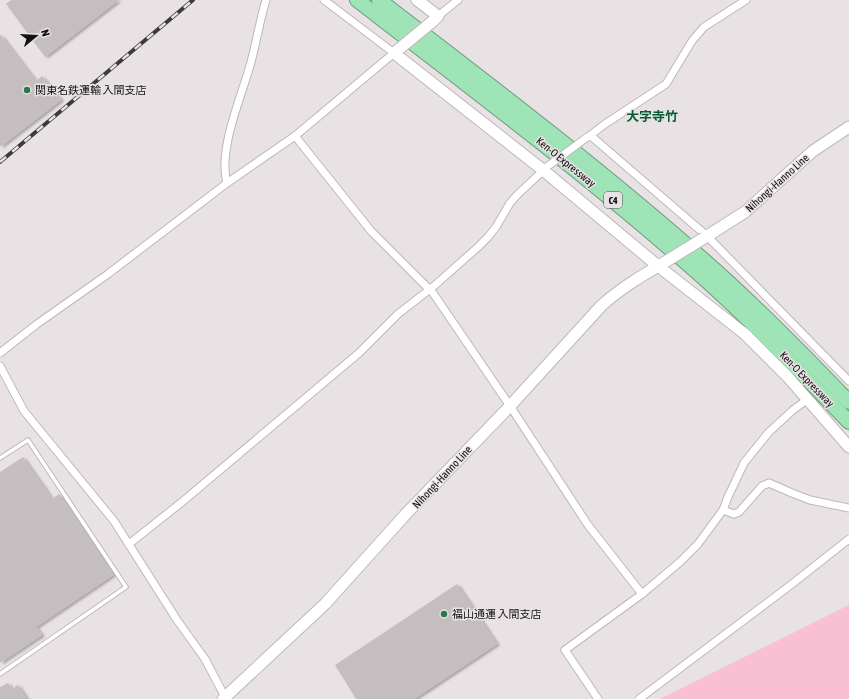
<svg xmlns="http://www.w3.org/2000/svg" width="849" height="699" font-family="'Asap Condensed','Noto Sans JP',sans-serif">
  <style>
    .green { fill: #f8c0d2 }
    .building { fill: #c5bec0; filter: url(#shadow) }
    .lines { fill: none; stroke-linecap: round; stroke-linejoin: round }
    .lane-casing { stroke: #beb7b9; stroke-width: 5.5 }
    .street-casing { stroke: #beb7b9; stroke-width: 9 }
    .secondary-casing { stroke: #beb7b9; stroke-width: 13 }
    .highway-casing { stroke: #6d9a7c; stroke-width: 16 }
    .lane { stroke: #fff; stroke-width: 3.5 }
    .street { stroke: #fff; stroke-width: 7 }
    .secondary { stroke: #fff; stroke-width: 11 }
    .highway { stroke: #9ee4b6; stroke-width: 14 }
    .rail-casing { stroke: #3d3a3c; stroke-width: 4 }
    .rail { stroke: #e9e2e4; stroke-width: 2.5; stroke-dasharray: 8; stroke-linecap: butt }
    .street-bridge-casing { stroke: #beb7b9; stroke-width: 9; stroke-linecap: butt }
    .secondary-bridge-casing { stroke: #beb7b9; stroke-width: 13; stroke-linecap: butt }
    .street-bridge { stroke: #fff; stroke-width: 7 }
    .secondary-bridge { stroke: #fff; stroke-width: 11 }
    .poi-dot { fill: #277a4c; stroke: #e9e2e4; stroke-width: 1.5 }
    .labels { text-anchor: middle; stroke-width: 3; stroke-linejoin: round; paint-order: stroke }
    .shield { fill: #e9e2e4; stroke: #524f50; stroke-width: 1 }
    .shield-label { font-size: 10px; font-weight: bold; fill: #121011 }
    .poi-label { font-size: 11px; fill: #121011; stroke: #e9e2e4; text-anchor: start }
    .street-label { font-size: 11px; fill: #121011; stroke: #e9e2e4 }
    .quarter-label { font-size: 13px; font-weight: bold; fill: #095d34; stroke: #e9e2e4 }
  </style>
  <defs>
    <filter id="shadow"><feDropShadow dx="3" dy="1.5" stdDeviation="1" flood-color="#0004"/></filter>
  </defs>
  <rect width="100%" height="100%" fill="#e9e2e4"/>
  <polygon class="green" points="849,605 849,699 660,699"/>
  <g class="building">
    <polygon points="11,0 119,0 45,57 6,4"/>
    <polygon points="0,34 36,81 42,76 61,100 0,147"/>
    <polygon points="23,457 52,499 59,494 113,575 36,627 42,635 0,663 0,472"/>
    <polygon points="457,584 497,644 414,699 356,699 335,665"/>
    <polygon points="8,683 12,689 18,685 27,699 0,699 0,687"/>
  </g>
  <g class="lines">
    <g class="lane-casing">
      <polyline id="lane" points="0,458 28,440 126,587 0,674"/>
    </g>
    <g class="street-casing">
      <g id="street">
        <polyline points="438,16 458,0"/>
        <polyline points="295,136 371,231 433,293 510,406 588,525 642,594"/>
        <polyline points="591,136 707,236 849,381"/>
        <polyline points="588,137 605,124 666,84 692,41 704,27 746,0"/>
        <path d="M227 183C218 151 240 100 249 69 256 46 259 23 266 0"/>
        <polyline points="0,353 37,324 108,274 227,183 295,136 394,53 324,0"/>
        <polyline points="0,366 24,411 114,521 177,620 205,659 225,697"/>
        <polyline points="723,510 734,514 739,512 762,486 769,483 792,493 810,500 849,508"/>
        <polyline points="129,544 182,502 359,353 398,314 434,286 478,247 488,237 496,227 510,203 518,194 545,169"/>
        <polyline points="598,699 565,650 642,594 680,562 698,544 723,510 728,497 744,463 769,432 793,410 808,399"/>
        <polyline points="639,699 792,584 849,539"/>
      </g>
    </g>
    <g class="secondary-casing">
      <g id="secondary">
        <polyline points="417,0 438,16 433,21"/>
        <polyline points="399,49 394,53 543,170 658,266 745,334 788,377 849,447"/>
        <polyline points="704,238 745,212 813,151 849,127"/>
        <path d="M223 699 325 604 405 515 510 406 602 305C621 288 643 275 665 262"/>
      </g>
    </g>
    <g class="highway-casing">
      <g id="highway">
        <path d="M357 0C473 89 589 177 698 273 751 320 800 371 849 422"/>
        <path d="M379 0C490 85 602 170 707 263 757 307 803 354 849 402"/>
      </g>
    </g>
    <use href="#lane" class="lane"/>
    <use href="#street" class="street"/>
    <use href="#secondary" class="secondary"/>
    <use href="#highway" class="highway"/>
    <g class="rail-casing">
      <polyline id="rail" points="0,162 193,0"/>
    </g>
    <use href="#rail" class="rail"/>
    <g class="street-bridge-casing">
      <polyline id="street-bridge" points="548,166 586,138"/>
    </g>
    <g class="secondary-bridge-casing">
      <g id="secondary-bridge">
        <polyline points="399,49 433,21"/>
        <polyline points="665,262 704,238"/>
      </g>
    </g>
    <use href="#street-bridge" class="street-bridge"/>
    <use href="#secondary-bridge" class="secondary-bridge"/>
  </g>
  <g class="poi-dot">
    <circle cx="27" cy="90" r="4"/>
    <circle cx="444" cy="614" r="4"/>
  </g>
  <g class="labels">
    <rect class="shield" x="604" y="192" width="18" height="16" rx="3"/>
    <g class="shield-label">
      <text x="613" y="204">C4</text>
    </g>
    <g class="poi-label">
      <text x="35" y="94">関東名鉄運輸 入間支店</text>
      <text x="452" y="618">福山通運 入間支店</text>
    </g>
    <g class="street-label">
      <text transform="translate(566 162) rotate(39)" y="4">Ken-O Expressway</text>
      <text transform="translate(777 183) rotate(-42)" y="4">Nihongi-Hanno Line</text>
      <text transform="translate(807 379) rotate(46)" y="4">Ken-O Expressway</text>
      <text transform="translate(442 477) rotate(-47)" y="4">Nihongi-Hanno Line</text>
    </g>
    <g class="quarter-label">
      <text x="652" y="121">大字寺竹</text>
    </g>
  </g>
  <g transform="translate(36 36) rotate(72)" stroke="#e9e2e4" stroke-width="3" paint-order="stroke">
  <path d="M0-3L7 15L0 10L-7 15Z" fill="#121011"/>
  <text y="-6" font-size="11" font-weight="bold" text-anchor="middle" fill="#121011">N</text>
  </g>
</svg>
